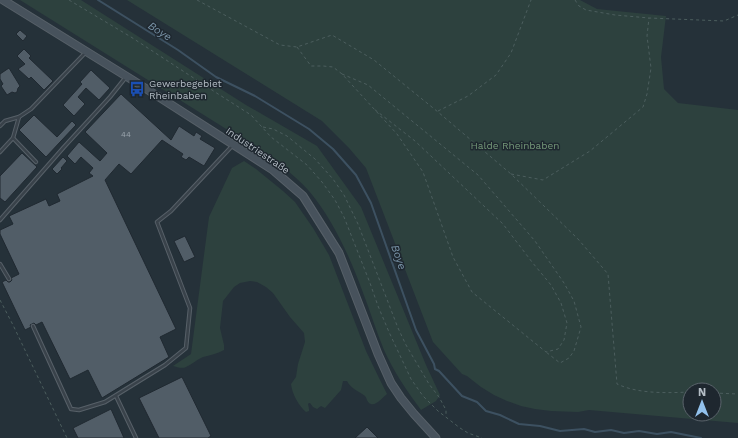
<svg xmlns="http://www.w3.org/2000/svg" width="738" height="438" font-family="'Work Sans',sans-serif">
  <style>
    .green { fill: #2d413e; fill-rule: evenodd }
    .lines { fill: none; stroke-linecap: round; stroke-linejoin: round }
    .stream { stroke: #3d5161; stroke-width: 2 }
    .building { fill: #515d67; stroke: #202931 }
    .lane-casing { stroke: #576068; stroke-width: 4.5 }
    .secondary-casing { stroke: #576068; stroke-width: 9 }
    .path { stroke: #4c5e5e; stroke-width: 1; stroke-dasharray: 3 3; stroke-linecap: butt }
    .lane { stroke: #39424a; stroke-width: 2.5 }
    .secondary { stroke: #47525c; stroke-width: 7 }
    .labels { text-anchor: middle; stroke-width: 3; stroke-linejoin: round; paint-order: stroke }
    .number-label { font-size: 8px; fill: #9ba5ae }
    .poi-label { font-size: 10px; fill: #b4bdc5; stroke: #1e272f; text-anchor: start }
    .park-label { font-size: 10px; fill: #759979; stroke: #1e272f }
    .street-label { font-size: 10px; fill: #b4bdc5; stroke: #1e272f }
    .water-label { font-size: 11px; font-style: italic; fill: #7892a6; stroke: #1e272f }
  </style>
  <rect width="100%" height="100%" fill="#253139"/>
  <g class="green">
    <path d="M20 0H81L246 105 317 146 361 207 426 365 440 395 436 401 421 410C407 391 394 372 384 350 376 331 370 310 362 290 350 257 332 218 309 191 294 174 274 160 255 147Z"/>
    <path d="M127 0H580L597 9 666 16 661 57 664 89 678 103 738 110V423L589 410 578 412 551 411 535 409 521 406 507 401 494 395 481 387 467 376 462 374 433 342 366 168 349 148 322 121ZM690 390H714V414H690Z"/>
    <path d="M244 161 256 169 283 191 295 202 313 228 329 255 366 351 379 378 387 394C383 397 376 406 371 404 367 403 367 398 365 396 359 391 351 389 347 381H343L341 390 325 408 321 406 317 409 313 407 310 403H309L308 404 309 409V411L306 412C299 406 292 394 291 384L296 377 298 364 305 342 304 333 290 317 273 293 266 287 257 282 250 281 240 283 234 287 223 301 220 328 224 345V350C217 354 210 355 203 357 196 360 191 365 186 367 182 369 177 367 173 366L191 354 209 217 232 168Z"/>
  </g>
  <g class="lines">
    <polyline class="stream" points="98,0 178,50 216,77 255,96 309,129 333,149 356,175 371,203 416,330 434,364 435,369 439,371 462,396 477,402 486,411 500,415 519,424 540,426 560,431 584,429 595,432 611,430 624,433 639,431 657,434 671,432 701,438"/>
  </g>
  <g class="building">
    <polygon points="20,30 27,36 23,41 16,34"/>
    <polygon points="24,49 31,56 29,58 53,81 44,90 31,77 29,79 18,69 25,64 17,56"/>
    <polygon points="9,68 20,86 18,88 17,92 15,93 12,92 7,95 1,86 3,84 0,79 0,74"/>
    <polygon points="91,70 110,88 99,100 86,88 78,97 85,104 74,116 63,105 82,84 80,82"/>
    <polygon points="121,94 171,140 179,126 194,136 196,132 202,136 200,139 215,148 204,166 189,157 186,160 181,157 183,154 162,140 131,174 119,164 105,180 176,329 160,337 169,357 102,398 88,370 70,379 42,322 36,325 34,323 30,325 31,327 25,330 2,282 6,280 8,282 10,282 12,280 11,278 19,274 0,234 0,230 13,224 9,216 46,199 49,206 60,201 57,194 93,176 89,173 93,168 81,157 75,164 67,156 79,142 100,161 107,153 85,132"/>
    <polygon points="34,115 57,137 72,121 76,125 46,157 19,130"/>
    <polygon points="22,153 37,167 5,202 0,198 0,176"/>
    <polygon points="63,157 67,161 61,168 62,169 57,174 52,169"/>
    <polygon points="185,236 195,257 184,262 174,241"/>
    <polygon points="182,377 211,436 208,438 159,438 139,398"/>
    <polygon points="111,409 124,438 78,438 73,428"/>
    <polygon points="367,427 378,438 355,438"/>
  </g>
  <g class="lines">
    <g class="lane-casing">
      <g id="lane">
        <polyline points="0,126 5,121 19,117 31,109 86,52"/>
        <polyline points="13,138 36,162"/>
        <polyline points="0,152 13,138 19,117"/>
        <polyline points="0,220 64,147 110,97 126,77"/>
        <polyline points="0,264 9,279"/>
        <polyline points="33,326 71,409 79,410 105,402 165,365 186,348 190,308 157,222 171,211 233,145"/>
        <polyline points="116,396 136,438"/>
      </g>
    </g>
    <g class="secondary-casing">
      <polyline id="secondary" points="3,0 134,81 273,170 303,196 339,253 378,354 391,383 401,398 414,414 436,438"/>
    </g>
    <g class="path">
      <polyline points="69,0 131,37 215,92 251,115 271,137 307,165 322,182 335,200 344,217 370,283 378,306 389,332 411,379 423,396 438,411 460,428 468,433 482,438"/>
      <path d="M197 0 280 45 297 47 332 35 374 60 438 112 511 174 578 239 608 274 617 384C639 394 666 393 690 392"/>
      <polyline points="575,0 579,6 586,10 615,15 649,18 724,21 738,15"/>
      <polyline points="297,47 311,66 323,66 333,67 342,74 397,134 423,172 453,257 472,292 546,352 558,349 564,340 567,323 561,303 551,285 532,262 503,224 415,141 374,109"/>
      <polyline points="342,74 368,85 478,175 535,241 564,283 574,301 581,327 574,351 569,358 560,363 546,352"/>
      <polyline points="438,111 468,96 496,75 511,53 531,0"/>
      <polyline points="263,127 273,129 287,136 315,159 333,179 344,195 358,224 398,328 406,345 429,384 439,397 446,410 446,416"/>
      <polyline points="511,174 543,180 590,151 643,107 647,94 651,68 647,36 649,18"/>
      <polyline points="0,300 13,325 67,438"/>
      <polyline points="714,393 738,394"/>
    </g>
    <use href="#lane" class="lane"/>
    <use href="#secondary" class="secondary"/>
  </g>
  <defs>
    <g id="bus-bare" transform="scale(1.2)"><path d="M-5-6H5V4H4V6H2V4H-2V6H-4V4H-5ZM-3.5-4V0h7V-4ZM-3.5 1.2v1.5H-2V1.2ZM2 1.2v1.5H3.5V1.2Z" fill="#1a4fb4" stroke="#1e272f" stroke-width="2.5" paint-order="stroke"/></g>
  </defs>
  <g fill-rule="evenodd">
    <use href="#bus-bare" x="137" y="89"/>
  </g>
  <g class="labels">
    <g class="number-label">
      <text x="126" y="137">44</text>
    </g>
    <g class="poi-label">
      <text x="149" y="87">Gewerbegebiet<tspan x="149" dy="12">Rheinbaben</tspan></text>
    </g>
    <g class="park-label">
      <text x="515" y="149">Halde Rheinbaben</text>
    </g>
    <g class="street-label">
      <text transform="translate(258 150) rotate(34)" y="4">Industriestraße</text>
    </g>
    <g class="water-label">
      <text transform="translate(160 31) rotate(33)" y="4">Boye</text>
      <text transform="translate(399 257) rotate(71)" y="4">Boye</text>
    </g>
  </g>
  <g transform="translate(702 402)"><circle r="19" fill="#1e272f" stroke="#5a636b"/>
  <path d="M0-3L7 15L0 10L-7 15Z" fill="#92c1ec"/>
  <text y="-6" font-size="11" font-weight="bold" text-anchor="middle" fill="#b4bdc5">N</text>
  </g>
</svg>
